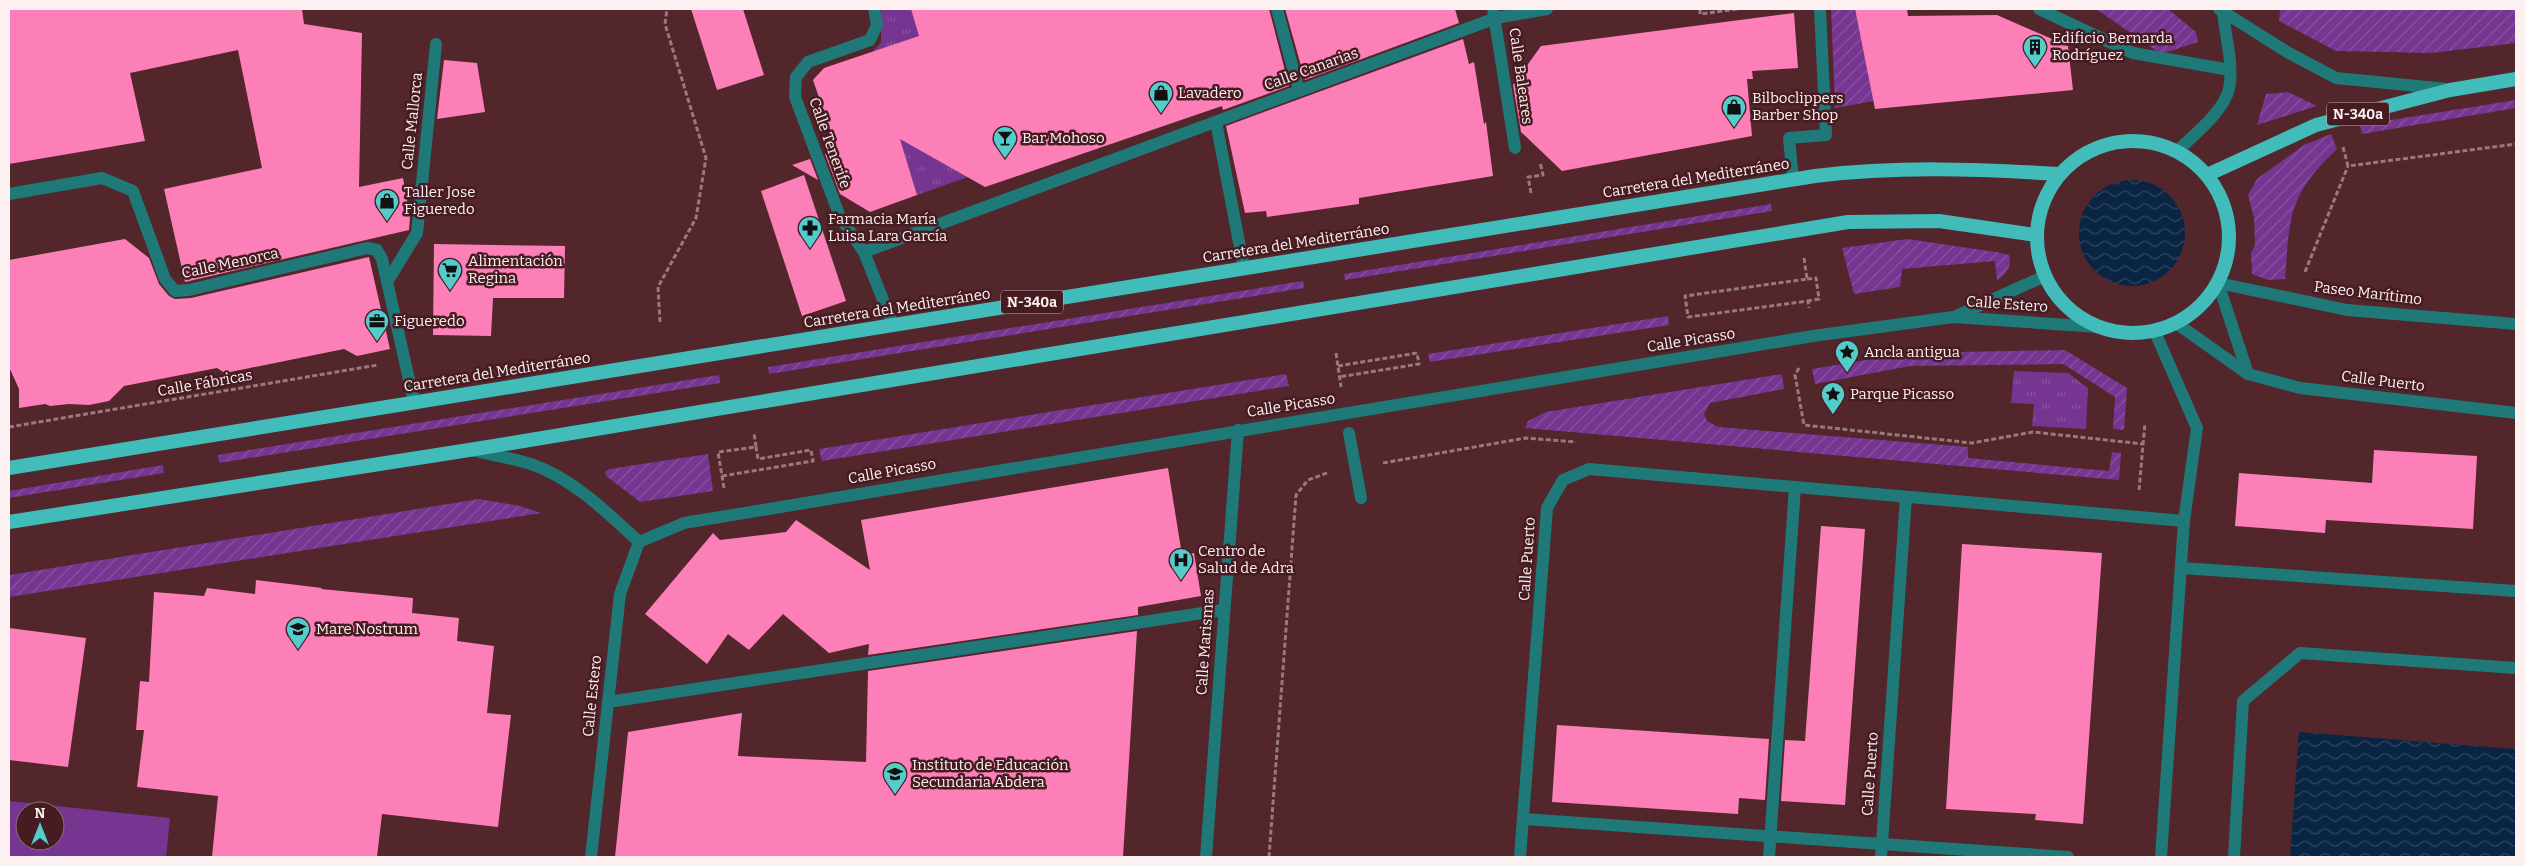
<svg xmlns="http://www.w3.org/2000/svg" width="2525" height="866" font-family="Bitter,serif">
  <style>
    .grass { fill: url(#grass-tufts) }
    .garden { fill: url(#garden-furrows) }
    .pitch { fill: #753591; fill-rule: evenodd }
    .water { fill: url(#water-waves) }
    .building { fill: #fd7fb7 }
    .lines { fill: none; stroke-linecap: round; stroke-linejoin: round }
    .path { stroke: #987a7d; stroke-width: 3; stroke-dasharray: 5 2.5; stroke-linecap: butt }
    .service { stroke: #1f7978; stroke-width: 12 }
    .pedestrian { stroke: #1f7978; stroke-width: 12 }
    .minor { stroke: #1f7978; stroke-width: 12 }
    .tertiary { stroke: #1f7978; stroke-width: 12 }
    .trunk { stroke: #42bcba; stroke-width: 14 }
    .labels { text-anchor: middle; stroke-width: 5; stroke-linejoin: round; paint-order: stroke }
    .shield { fill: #461c22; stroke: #c5b0b3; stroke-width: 1 }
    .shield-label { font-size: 14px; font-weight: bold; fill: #fcf0f1 }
    .poi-label { font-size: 15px; fill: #fcf0f1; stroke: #461c22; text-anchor: start }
    .street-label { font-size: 15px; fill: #fcf0f1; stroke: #461c22 }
  </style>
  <defs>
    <pattern id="grass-tufts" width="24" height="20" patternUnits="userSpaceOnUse" patternTransform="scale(1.25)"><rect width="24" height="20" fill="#753591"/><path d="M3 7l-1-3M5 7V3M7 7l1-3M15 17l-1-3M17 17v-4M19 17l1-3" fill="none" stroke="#8a53a1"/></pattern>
    <pattern id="garden-furrows" width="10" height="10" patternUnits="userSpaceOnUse" patternTransform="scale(1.25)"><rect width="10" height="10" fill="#753591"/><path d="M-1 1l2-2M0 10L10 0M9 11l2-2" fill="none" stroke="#8a53a1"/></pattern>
    <pattern id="water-waves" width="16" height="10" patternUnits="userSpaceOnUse" patternTransform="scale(1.25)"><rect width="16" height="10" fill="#0a2543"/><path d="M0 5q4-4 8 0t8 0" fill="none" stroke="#2f455f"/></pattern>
  </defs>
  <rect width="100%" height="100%" fill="#52262b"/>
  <g class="grass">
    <polygon points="881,9 911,9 971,176 917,195 873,51 881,43"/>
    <polygon points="2014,371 2068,373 2088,388 2086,429 2032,426 2034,404 2011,403"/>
  </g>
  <g class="garden">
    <polygon points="1831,9 1855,9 1874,101 1835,108"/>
    <polygon points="2096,9 2168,9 2196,32 2198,42 2161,54"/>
    <polygon points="2280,9 2516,9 2516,43 2431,53 2336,51 2279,21"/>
    <polygon points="2288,92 2317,106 2257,125 2266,94"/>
    <polygon points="2516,100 2516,108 2362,134 2360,125"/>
    <path d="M2331 134 2337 149C2288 195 2290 216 2285 279L2268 280 2252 274 2251 253 2255 245 2254 218 2248 195 2257 179 2304 145Z"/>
    <polygon points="1771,204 1772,211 1345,280 1344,274"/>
    <path d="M1907 239 1996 252 2009 255C2012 268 2007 272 1997 281L1995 261 1902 269 1900 287 1854 294 1842 248Z"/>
    <polygon points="1303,281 1304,288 769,374 768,367"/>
    <polygon points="1668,316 1669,325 1430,362 1428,354"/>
    <polygon points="2065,350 2127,388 2124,430 2113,429 2115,397 2063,364 1910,366 1815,384 1812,369 1909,353"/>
    <polygon points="1286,374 1289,386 822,461 819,449"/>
    <polygon points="1782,374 1784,389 1710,403 1704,414 1707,421 1718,427 1968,447 1968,458 2109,471 2112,452 2121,453 2119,480 1525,428 1528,421 1546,412"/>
    <polygon points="719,375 720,383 219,463 218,455"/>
    <polygon points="708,454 713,491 640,502 606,476 605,472 609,469"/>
    <polygon points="163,465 164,473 9,498 9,491"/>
    <polygon points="479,499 520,506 541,513 9,597 9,575"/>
  </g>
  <path class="pitch" d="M9 801 170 818 166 857H9ZM25 811H55V841H25Z"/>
  <g class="water">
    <circle cx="2132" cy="233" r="53"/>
    <polygon points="2299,732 2516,749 2516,857 2290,857"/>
  </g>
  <g class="building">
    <polygon points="9,9 302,9 304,24 362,33 359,187 403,178 410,217 409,230 185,282 164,189 262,168 238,50 130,73 145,141 9,164"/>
    <polygon points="691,9 743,9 764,75 717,90"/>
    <polygon points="911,9 1269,9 1289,86 1223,110 1222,106 985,187 900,139 917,195 870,212 840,194 825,154 837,150 813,80 824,68 919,36"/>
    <polygon points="1285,9 1455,9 1459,23 1305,80"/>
    <polygon points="1855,9 1907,9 1908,16 1997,15 2068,46 2073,90 1875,109"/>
    <polygon points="1794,13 1798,68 1752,71 1753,79 1747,79 1752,136 1562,171 1521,132 1513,85 1541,46"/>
    <polygon points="1463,39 1469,64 1474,62 1484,124 1486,122 1493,176 1359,198 1359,204 1267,217 1266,211 1245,213 1226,126"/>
    <polygon points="444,60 477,63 485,112 437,119"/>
    <polygon points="810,159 818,180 792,165"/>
    <polygon points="804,175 846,301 802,316 761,191"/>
    <polygon points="125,239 149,258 159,284 169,296 175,299 191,298 369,257 390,349 357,356 344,349 225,373 217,368 124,386 109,401 89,405 69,404 50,406 45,404 19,408 19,389 9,367 9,260"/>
    <polygon points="434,244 565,246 564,298 493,298 491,336 433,335"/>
    <polygon points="2374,450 2477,456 2473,529 2326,520 2325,533 2235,526 2239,473 2372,483"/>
    <polygon points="1168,468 1182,555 1194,553 1201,596 1138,607 1138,615 868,655 869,644 829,653 783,614 749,650 728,634 707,664 645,614 713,533 720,540 786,532 796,520 870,570 861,520"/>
    <polygon points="1821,526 1865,529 1845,805 1781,801 1785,740 1805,741"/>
    <polygon points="1962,544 2102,553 2083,824 2035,820 2036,814 1946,809"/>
    <polygon points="256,580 322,588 321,589 413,598 412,613 459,618 457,641 494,646 487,713 511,715 498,827 382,814 377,857 212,857 218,796 137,787 144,730 136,730 140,681 149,682 154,592 204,596 207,588 255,594"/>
    <polygon points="9,628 86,638 68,767 9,760"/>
    <polygon points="1137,631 1123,857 615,857 628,732 742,713 738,756 866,762 868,671"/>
    <polygon points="1557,725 1769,739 1765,800 1739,798 1738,814 1552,802"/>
  </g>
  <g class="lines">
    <g class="path">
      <polyline points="1700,9 1700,14 1738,9"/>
      <polyline points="2343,147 2348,166 2516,144"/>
      <polyline points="1531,193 1528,177 1543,175 1540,162"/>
      <polyline points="1804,258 1807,279 1685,296 1688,317 1808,301 1809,308"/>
      <polyline points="2305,272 2348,166"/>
      <polyline points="1807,279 1816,278 1819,299 1808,301"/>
      <polyline points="660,322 658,287 696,218 706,158 665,24 667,9"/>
      <polyline points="1336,353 1341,387"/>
      <polyline points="1338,366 1417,353 1419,364 1339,377"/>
      <polyline points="1799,368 1795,375 1804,425 1972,443 2033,432 2143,444"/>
      <polyline points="9,427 378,365"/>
      <polyline points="1383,463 1526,438 1576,442"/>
      <polyline points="722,476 813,461 811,450 758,459 756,447"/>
      <polyline points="724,488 718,452 756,447 754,433"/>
      <polyline points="2139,490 2145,423"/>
      <polyline points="1269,857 1296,495 1308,480 1327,473"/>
    </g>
    <polyline class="service" points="1349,433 1361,498"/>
    <polyline class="pedestrian" points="1793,180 1789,138 1826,135 1820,9"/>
    <g class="minor">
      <polyline points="874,9 877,25 870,40 808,62 796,77 795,97 840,217 864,252 893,325"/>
      <polyline points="1277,9 1299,91"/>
      <polyline points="1493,9 1515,148"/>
      <polyline points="2039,9 2133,53 2230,70"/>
      <polyline points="1216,122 1244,268"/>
      <polyline points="9,194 102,178 133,191 165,279 175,291 189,290 367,248 377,250 382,259 414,402"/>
      <polyline points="864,252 1496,18 1547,9"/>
      <polyline points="387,282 417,233 436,44"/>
      <polyline points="2218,283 2347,310 2516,324"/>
      <polyline points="1956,316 2045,276"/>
      <polyline points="2155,332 2197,428 2184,521 2161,857"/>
      <path d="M471 450C491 455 512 458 531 464 572 478 608 513 639 542"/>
      <polyline points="639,542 684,523 1813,336 1953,317 2098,327"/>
      <polyline points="2181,568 2516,591"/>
      <polyline points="608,702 1223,610"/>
      <polyline points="1523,819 2068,857"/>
      <polyline points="591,857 620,594 639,542"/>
      <polyline points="1206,857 1238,430"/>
      <polyline points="1520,857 1547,508 1563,480 1589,469 2184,521"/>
      <polyline points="1769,857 1795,487"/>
      <polyline points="1881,857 1906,497"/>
      <polyline points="2234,857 2243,701 2300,653 2516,668"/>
    </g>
    <g class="tertiary">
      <polyline points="2219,9 2287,52 2336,78 2447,89"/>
      <path d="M2177 151C2193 136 2224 111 2229 89 2234 65 2225 36 2223 11"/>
      <polyline points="2218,283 2248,374"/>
      <polyline points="2176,323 2248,374 2300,388 2516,413"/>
    </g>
    <g class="trunk">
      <circle cx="2133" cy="237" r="96"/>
      <polyline points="2207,175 2316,125 2450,90 2516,79"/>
      <path d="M9 468 1815 176C1897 166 1977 169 2059 174"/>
      <polyline points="9,522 469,450 1848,222 1939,221 2036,235"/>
    </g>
  </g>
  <defs>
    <g id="building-pin" transform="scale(1.25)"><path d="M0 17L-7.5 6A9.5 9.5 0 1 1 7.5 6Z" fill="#53cdcb" stroke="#461c22"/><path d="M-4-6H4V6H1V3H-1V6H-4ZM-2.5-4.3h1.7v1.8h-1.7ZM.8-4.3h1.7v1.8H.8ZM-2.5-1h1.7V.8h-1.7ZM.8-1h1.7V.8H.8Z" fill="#111"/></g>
    <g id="shop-pin" transform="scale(1.25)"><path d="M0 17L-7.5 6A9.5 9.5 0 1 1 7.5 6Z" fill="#53cdcb" stroke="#461c22"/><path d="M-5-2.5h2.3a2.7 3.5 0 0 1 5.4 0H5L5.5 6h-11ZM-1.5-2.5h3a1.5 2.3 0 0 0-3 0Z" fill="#111"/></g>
    <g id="bar-pin" transform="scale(1.25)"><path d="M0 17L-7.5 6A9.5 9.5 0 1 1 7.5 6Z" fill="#53cdcb" stroke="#461c22"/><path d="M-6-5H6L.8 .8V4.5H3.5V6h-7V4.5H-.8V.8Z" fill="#111"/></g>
    <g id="pharmacy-pin" transform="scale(1.25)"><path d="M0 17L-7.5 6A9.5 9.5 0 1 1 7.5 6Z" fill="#53cdcb" stroke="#461c22"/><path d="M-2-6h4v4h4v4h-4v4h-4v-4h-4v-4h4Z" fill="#111"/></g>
    <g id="supermarket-pin" transform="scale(1.25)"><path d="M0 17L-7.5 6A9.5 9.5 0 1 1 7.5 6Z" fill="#53cdcb" stroke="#461c22"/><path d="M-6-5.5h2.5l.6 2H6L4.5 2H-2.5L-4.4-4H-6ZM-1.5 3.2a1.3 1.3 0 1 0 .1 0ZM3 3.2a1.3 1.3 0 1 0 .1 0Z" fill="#111"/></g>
    <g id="office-pin" transform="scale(1.25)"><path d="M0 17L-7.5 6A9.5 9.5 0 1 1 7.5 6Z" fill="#53cdcb" stroke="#461c22"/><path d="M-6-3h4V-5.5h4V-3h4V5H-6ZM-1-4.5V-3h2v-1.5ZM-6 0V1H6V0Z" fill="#111"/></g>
    <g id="sight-pin" transform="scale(1.25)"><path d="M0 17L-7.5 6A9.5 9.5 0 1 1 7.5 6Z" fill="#53cdcb" stroke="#461c22"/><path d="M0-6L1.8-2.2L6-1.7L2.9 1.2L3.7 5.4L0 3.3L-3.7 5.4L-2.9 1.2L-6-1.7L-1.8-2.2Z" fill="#111"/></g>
    <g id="hospital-pin" transform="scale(1.25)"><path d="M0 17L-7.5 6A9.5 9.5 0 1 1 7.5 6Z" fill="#53cdcb" stroke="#461c22"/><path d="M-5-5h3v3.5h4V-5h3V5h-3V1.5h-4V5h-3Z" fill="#111"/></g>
    <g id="school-pin" transform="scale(1.25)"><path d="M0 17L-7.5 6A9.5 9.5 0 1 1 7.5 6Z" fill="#53cdcb" stroke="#461c22"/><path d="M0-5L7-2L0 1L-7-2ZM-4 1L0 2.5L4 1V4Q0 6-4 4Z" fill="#111"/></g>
  </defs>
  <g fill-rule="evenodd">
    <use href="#building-pin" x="2035" y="47"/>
    <use href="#shop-pin" x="1161" y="93"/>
    <use href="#shop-pin" x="1734" y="107"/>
    <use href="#bar-pin" x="1005" y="138"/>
    <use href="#shop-pin" x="387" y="201"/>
    <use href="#pharmacy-pin" x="810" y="228"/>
    <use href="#supermarket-pin" x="450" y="270"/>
    <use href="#office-pin" x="377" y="321"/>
    <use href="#sight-pin" x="1847" y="352"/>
    <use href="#sight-pin" x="1833" y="394"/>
    <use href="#hospital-pin" x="1181" y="560"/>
    <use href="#school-pin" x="298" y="629"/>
    <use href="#school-pin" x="895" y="774"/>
  </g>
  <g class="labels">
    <g class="shield">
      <rect x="2327" y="102.5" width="62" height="23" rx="4"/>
      <rect x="1001" y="290.5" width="62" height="23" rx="4"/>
    </g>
    <g class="shield-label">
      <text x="2358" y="119">N-340a</text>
      <text x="1032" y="307">N-340a</text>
    </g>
    <g class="poi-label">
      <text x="2052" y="43">Edificio Bernarda<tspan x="2052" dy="17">Rodríguez</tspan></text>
      <text x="1178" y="98">Lavadero</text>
      <text x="1752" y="103">Bilboclippers<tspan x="1752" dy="17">Barber Shop</tspan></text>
      <text x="1022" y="143">Bar Mohoso</text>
      <text x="404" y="197">Taller Jose<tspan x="404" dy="17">Figueredo</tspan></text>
      <text x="828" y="224">Farmacia María<tspan x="828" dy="17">Luisa Lara García</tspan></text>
      <text x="468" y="266">Alimentación<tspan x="468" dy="17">Regina</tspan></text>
      <text x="394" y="326">Figueredo</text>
      <text x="1864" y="357">Ancla antigua</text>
      <text x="1850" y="399">Parque Picasso</text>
      <text x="1198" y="556">Centro de<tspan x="1198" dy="17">Salud de Adra</tspan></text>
      <text x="316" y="634">Mare Nostrum</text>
      <text x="912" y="770">Instituto de Educación<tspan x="912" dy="17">Secundaria Abdera</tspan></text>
    </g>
    <g class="street-label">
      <text transform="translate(1311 69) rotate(-20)" y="5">Calle Canarias</text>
      <text transform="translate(1521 76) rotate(82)" y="5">Calle Baleares</text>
      <text transform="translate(412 121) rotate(-84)" y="5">Calle Mallorca</text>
      <text transform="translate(830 143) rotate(70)" y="5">Calle Tenerife</text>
      <text transform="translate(1696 178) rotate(-9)" y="5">Carretera del Mediterráneo</text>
      <text transform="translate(1296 243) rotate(-9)" y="5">Carretera del Mediterráneo</text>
      <text transform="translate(230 263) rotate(-12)" y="5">Calle Menorca</text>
      <text transform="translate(2368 293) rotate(7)" y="5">Paseo Marítimo</text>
      <text transform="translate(2007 304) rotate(4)" y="5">Calle Estero</text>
      <text transform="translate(897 308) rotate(-9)" y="5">Carretera del Mediterráneo</text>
      <text transform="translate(1691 340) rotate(-9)" y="5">Calle Picasso</text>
      <text transform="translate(497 372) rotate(-9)" y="5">Carretera del Mediterráneo</text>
      <text transform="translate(2383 381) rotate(7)" y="5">Calle Puerto</text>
      <text transform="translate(205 383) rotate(-10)" y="5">Calle Fábricas</text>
      <text transform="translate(1291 405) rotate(-9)" y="5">Calle Picasso</text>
      <text transform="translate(892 471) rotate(-10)" y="5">Calle Picasso</text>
      <text transform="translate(1527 559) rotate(-86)" y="5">Calle Puerto</text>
      <text transform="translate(1205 642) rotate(-86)" y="5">Calle Marismas</text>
      <text transform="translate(592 696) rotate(-84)" y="5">Calle Estero</text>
      <text transform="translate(1870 774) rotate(-86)" y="5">Calle Puerto</text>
    </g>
  </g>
  <rect width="2525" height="866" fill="none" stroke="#fcf0f1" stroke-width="20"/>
  <g transform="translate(40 826)"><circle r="24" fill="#461c22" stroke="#8f7175"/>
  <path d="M0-4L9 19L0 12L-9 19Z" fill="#53cdcb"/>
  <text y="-8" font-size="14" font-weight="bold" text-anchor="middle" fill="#fcf0f1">N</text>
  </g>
</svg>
